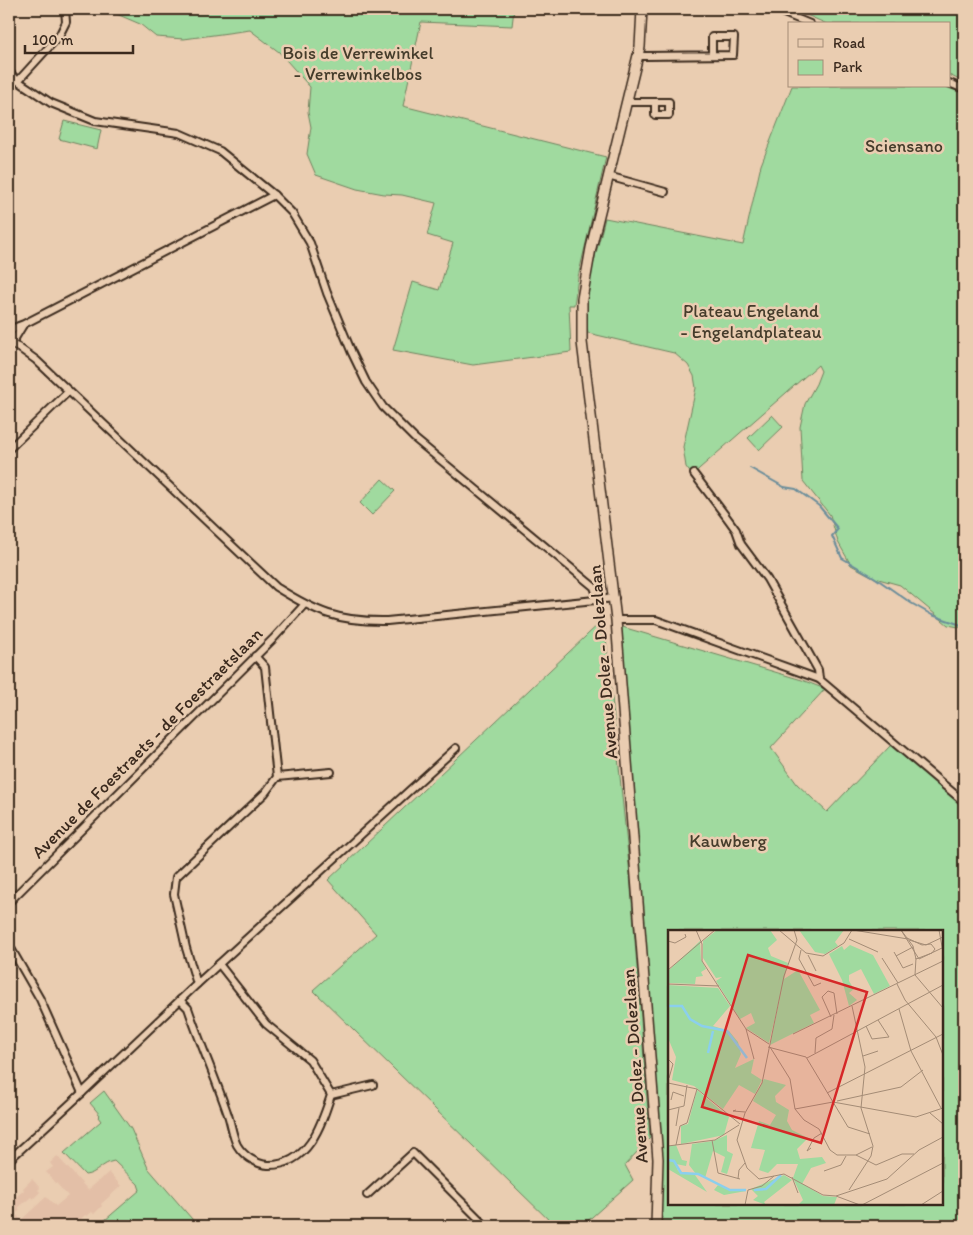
<svg xmlns="http://www.w3.org/2000/svg" width="973" height="1235" font-family="Itim,sans-serif">
  <style>
    .built { fill: #e3bfa7 }
    .green { fill: #a0da9f; stroke: #6e825e; fill-rule: evenodd }
    .lines { fill: none; stroke-linecap: round; stroke-linejoin: round }
    .stream { stroke: #6b8d9a; stroke-width: 2 }
    .street-casing { stroke: #3b2a1e; stroke-width: 10 }
    .secondary-casing { stroke: #3b2a1e; stroke-width: 12 }
    .street { stroke: #eacdb1; stroke-width: 6 }
    .secondary { stroke: #eacdb1; stroke-width: 9 }
    .labels { text-anchor: middle; stroke-width: 5; stroke-linejoin: round; paint-order: stroke }
    .park-label { font-size: 18px; fill: #453c2b; stroke: #eacdb1 }
    .street-label { font-size: 18px; fill: #3b2a1e; stroke: #eacdb1 }
    .inset-river { fill: none; stroke: #8bcfed; stroke-width: 2.5 }
    .inset-road { fill: none; stroke: #a48c76; stroke-width: 1 }
    .view { fill: #d62828; fill-opacity: 0.15; stroke: #d62828; stroke-width: 2.5 }
    .inset-edge { fill: none; stroke: #3b2a1e; stroke-width: 2.5 }
  </style>
  <rect width="100%" height="100%" fill="#eacdb1"/>
  <filter id="ink" filterUnits="userSpaceOnUse"><feTurbulence type="fractalNoise" baseFrequency=".02" numOctaves="2"/><feDisplacementMap in="SourceGraphic" scale="10" xChannelSelector="R" yChannelSelector="G"/><feConvolveMatrix kernelMatrix="1 2 1 2 8 2 1 2 1" color-interpolation-filters="sRGB"/></filter>
  <g filter="url(#ink)">
    <polygon class="built" points="57,1156 88,1190 109,1172 121,1186 101,1204 102,1206 94,1214 92,1212 87,1216 85,1215 77,1223 79,1226 19,1226 12,1218 9,1221 9,1203 24,1190 23,1188 32,1179 40,1188 38,1190 40,1192 33,1199 31,1197 18,1208 20,1210 16,1214 21,1220 46,1197 56,1206 68,1196 46,1172 53,1167 50,1163"/>
    <g class="green">
      <polygon points="113,9 514,9 512,26 421,22 403,106 606,157 578,277 574,305 569,305 571,352 473,365 393,350 413,282 439,290 453,243 427,235 436,203 402,195 384,194 357,189 316,175 307,154 311,127 308,112 310,87 279,52 250,30 184,39 156,37 140,24 112,12"/>
      <polygon points="793,9 964,9 964,82 949,75 949,24 827,24"/>
      <path d="M792 86H949L964 91V628L948 625 900 585 875 578 851 565 838 542 830 515 803 481 800 427 805 404 816 384 821 371 818 365 692 475 686 467 683 447 696 388 694 376 688 365 674 353 588 333C582 294 596 256 605 218L743 245 761 165Z"/>
      <polygon points="64,121 101,130 97,149 59,139"/>
      <polygon points="772,415 783,427 759,450 748,438"/>
      <polygon points="382,479 395,491 372,515 360,503"/>
      <polygon points="604,619 630,875 650,1138 625,1165 633,1180 582,1226 555,1226 313,990 376,934 328,880"/>
      <path d="M619 626 802 680 825 689 771 748 797 784 827 812 891 745 964 807V1226H659L649 1009 628 719ZM669 931H942V1204H669Z"/>
      <path d="M104 1091 131 1129 148 1168 198 1226H105L104 1221 140 1190 138 1184 114 1161C102 1163 97 1174 85 1175L64 1153 101 1121 98 1117 100 1115 90 1103Z"/>
    </g>
    <g class="lines">
      <polyline class="stream" points="750,468 784,487 796,489 819,506 838,529 832,536 842,558 874,577 911,603 932,615 964,626"/>
      <g class="street-casing">
        <g id="street">
          <polyline points="774,9 810,24"/>
          <polyline points="638,56 645,56 733,55 734,37 712,37 712,55"/>
          <polyline points="9,72 18,81 51,103 95,121 179,133 220,151 274,195 292,213 310,243 327,293 352,353 366,382 383,407 414,438 594,587 599,600"/>
          <polyline points="18,81 59,36 66,22 65,9"/>
          <polyline points="949,83 964,89"/>
          <polyline points="627,102 669,102 669,115 655,115 655,102"/>
          <polyline points="608,176 665,192"/>
          <polyline points="9,333 16,327 24,324 274,195"/>
          <polyline points="14,340 23,325"/>
          <path d="M13 345 18 347 36 360 276 587C316 612 338 622 387 621L615 598"/>
          <polyline points="9,449 69,391"/>
          <polyline points="694,474 728,519 736,530 741,544 767,579 818,670 819,679"/>
          <polyline points="616,620 656,620 819,679 964,802"/>
          <polyline points="277,777 331,772"/>
          <polyline points="9,902 273,639 304,605"/>
          <polyline points="9,945 40,999 82,1093"/>
          <polyline points="197,984 186,948 174,894 176,877 265,793 277,777 265,667 255,656"/>
          <path d="M180 1000 188 1008C200 1043 215 1077 227 1112 231 1122 232 1135 237 1145 243 1155 255 1164 268 1165 308 1166 321 1126 331 1095L310 1060 266 1024 219 964"/>
          <polyline points="331,1095 373,1085"/>
          <polyline points="9,1160 82,1093 197,984 456,748"/>
          <polyline points="367,1195 413,1153 486,1226"/>
        </g>
      </g>
      <g class="secondary-casing">
        <polyline id="secondary" points="642,9 640,47 591,248 582,299 582,342 616,620 658,1159 656,1226"/>
      </g>
      <use href="#street" class="street"/>
      <use href="#secondary" class="secondary"/>
    </g>
  </g>
  <g class="labels">
    <g class="park-label">
      <text x="358" y="59">Bois de Verrewinkel<tspan x="358" dy="21">- Verrewinkelbos</tspan></text>
      <text x="904" y="152">Sciensano</text>
      <text x="751" y="317">Plateau Engeland<tspan x="751" dy="21">- Engelandplateau</tspan></text>
      <text x="728" y="847">Kauwberg</text>
    </g>
    <g class="street-label">
      <text transform="translate(603 662) rotate(-95)" y="6">Avenue Dolez - Dolezlaan</text>
      <text transform="translate(147 743) rotate(-45)" y="6">Avenue de Foestraets - de Foestraetslaan</text>
      <text transform="translate(635 1066) rotate(-94)" y="6">Avenue Dolez - Dolezlaan</text>
    </g>
  </g>
  <g transform="translate(668 930)">
    <rect width="275" height="275" fill="#eacdb1"/>
    <path d="M49 0H102L109 10 100 18 103 26 120 33 101 113 78 98 87 93 83 83 72 89 48 51 54 47 48 48 35 28V11ZM131 0H176L167 12 170 16 157 24 147 22ZM32 11 33 29 38 39 33 42 35 46 28 47 27 54 0 53V41ZM182 15 205 25 222 56 206 64 193 39 181 45V51L186 59 181 63 189 70 181 76 174 50 161 24 174 16 176 20ZM130 40 152 80 142 85 146 93 102 115 116 49ZM0 55 50 58 62 76 45 96 61 101 70 112 73 124 67 138 86 129 83 143 94 150 87 164 71 155 55 179 26 156 4 150 8 127 0 108ZM96 149 118 155 107 166 108 172 121 180 119 191 124 200 140 208 129 219 132 229 154 227 158 233 143 238 134 254 125 248 130 234H109L100 243 91 240 97 220 83 218 91 191 102 195 108 185 85 171ZM29 160 61 187 56 205 13 214V196L20 194ZM59 205V221L65 224 59 244 53 242 57 227 45 221 37 248 28 244 21 235 24 214 45 211ZM8 215 14 230 19 231 18 236 8 234 10 241 27 245 39 262 0 239V216ZM116 245 124 250 96 272 98 275 85 270 90 266 83 259ZM125 248 155 266 169 267 166 275H130L135 270ZM50 255 61 260 78 261 56 265 46 260Z" fill="#a0da9f"/>
    <path class="inset-river" d="M0 76H14L22 89 34 96 59 101 79 128M40 123 45 101M0 230 6 231 13 243 30 244 62 260H78M86 260 98 259 113 245"/>
    <path class="inset-road" d="M28 0 34 14V31L78 99 101 114M111 0 138 23 155 26 176 13 184 0M185 0 240 9M233 0 251 29M233 0 245 16 248 29 264 23M271 0 275 22M239 8 254 15 263 14 267 19 264 23M181 9 210 22M241 10 258 15 275 7M0 11 7 13 18 7 17 4M133 20 131 29 146 56 153 53M226 22 235 38 245 34M140 25 148 41M228 26 245 17M214 28 230 53M248 28 247 45 275 78M251 29 274 18M0 40 47 0M0 54 51 56M229 54 237 70 268 107 275 125M231 79 243 121 273 178M163 87 154 67 160 61 166 63 169 84M198 96 204 109 221 107 210 90M78 99 86 129M125 104 275 31M100 117 138 127 165 172 248 187 275 178M102 117 122 149 127 179 136 190 151 199 162 220 169 225H188L204 217M147 123 148 108 164 99 166 85M195 126 210 121M139 128 275 55M0 129 5 134 1 148M0 153 29 159 72 194M159 163 275 104M3 170 5 162 16 166M169 171 233 157 255 140M165 172 180 197 202 204M127 179 165 172M0 180 16 176 19 155M68 180 65 181 77 182M262 183 275 194M8 196 11 178M12 196 19 193 29 159M44 210 50 243 72 249M8 215 12 196M0 216 47 210 71 195M143 218 139 221 146 208 154 203M188 225 208 235 234 224H246M156 241 173 235 178 226M106 246 91 249 79 238 69 210 77 183 94 153 116 46 129 10 126 0M124 247 130 263M70 249 71 240 77 233M80 260 94 256 106 246 116 244 155 265 168 266 219 249 251 220 275 207M181 260 203 226 205 216 193 178 197 137 184 76M168 266 192 275M77 275 80 260M194 275 275 233M253 275 275 261"/>
    <path class="view" d="M80 25 199 62 153 213 34 177Z"/>
    <rect width="275" height="275" class="inset-edge"/>
  </g>
  <rect width="973" height="1235" fill="none" stroke="#eacdb1" stroke-width="30"/>
  <rect x="15" y="15" width="943" height="1205" fill="none" stroke="#3b2a1e" stroke-width="2" filter="url(#ink)"/>
  <rect x="788" y="22" width="162" height="65" fill="#eacdb1" stroke="#a48c76"/>
  <rect x="798" y="39" width="25" height="8" fill="#eacdb1" stroke="#a48c76"/>
  <text x="833" y="48" font-size="15" fill="#3b2a1e">Road</text>
  <rect x="798" y="60" width="25" height="15" fill="#a0da9f" stroke="#a48c76"/>
  <text x="833" y="72" font-size="15" fill="#3b2a1e">Park</text>
  <path d="M25 45v8h108v-8" fill="none" stroke="#3b2a1e" stroke-width="2.5"/>
  <text x="32" y="45" font-size="15" fill="#3b2a1e" stroke="#eacdb1" stroke-width="4" paint-order="stroke">100 m</text>
</svg>
